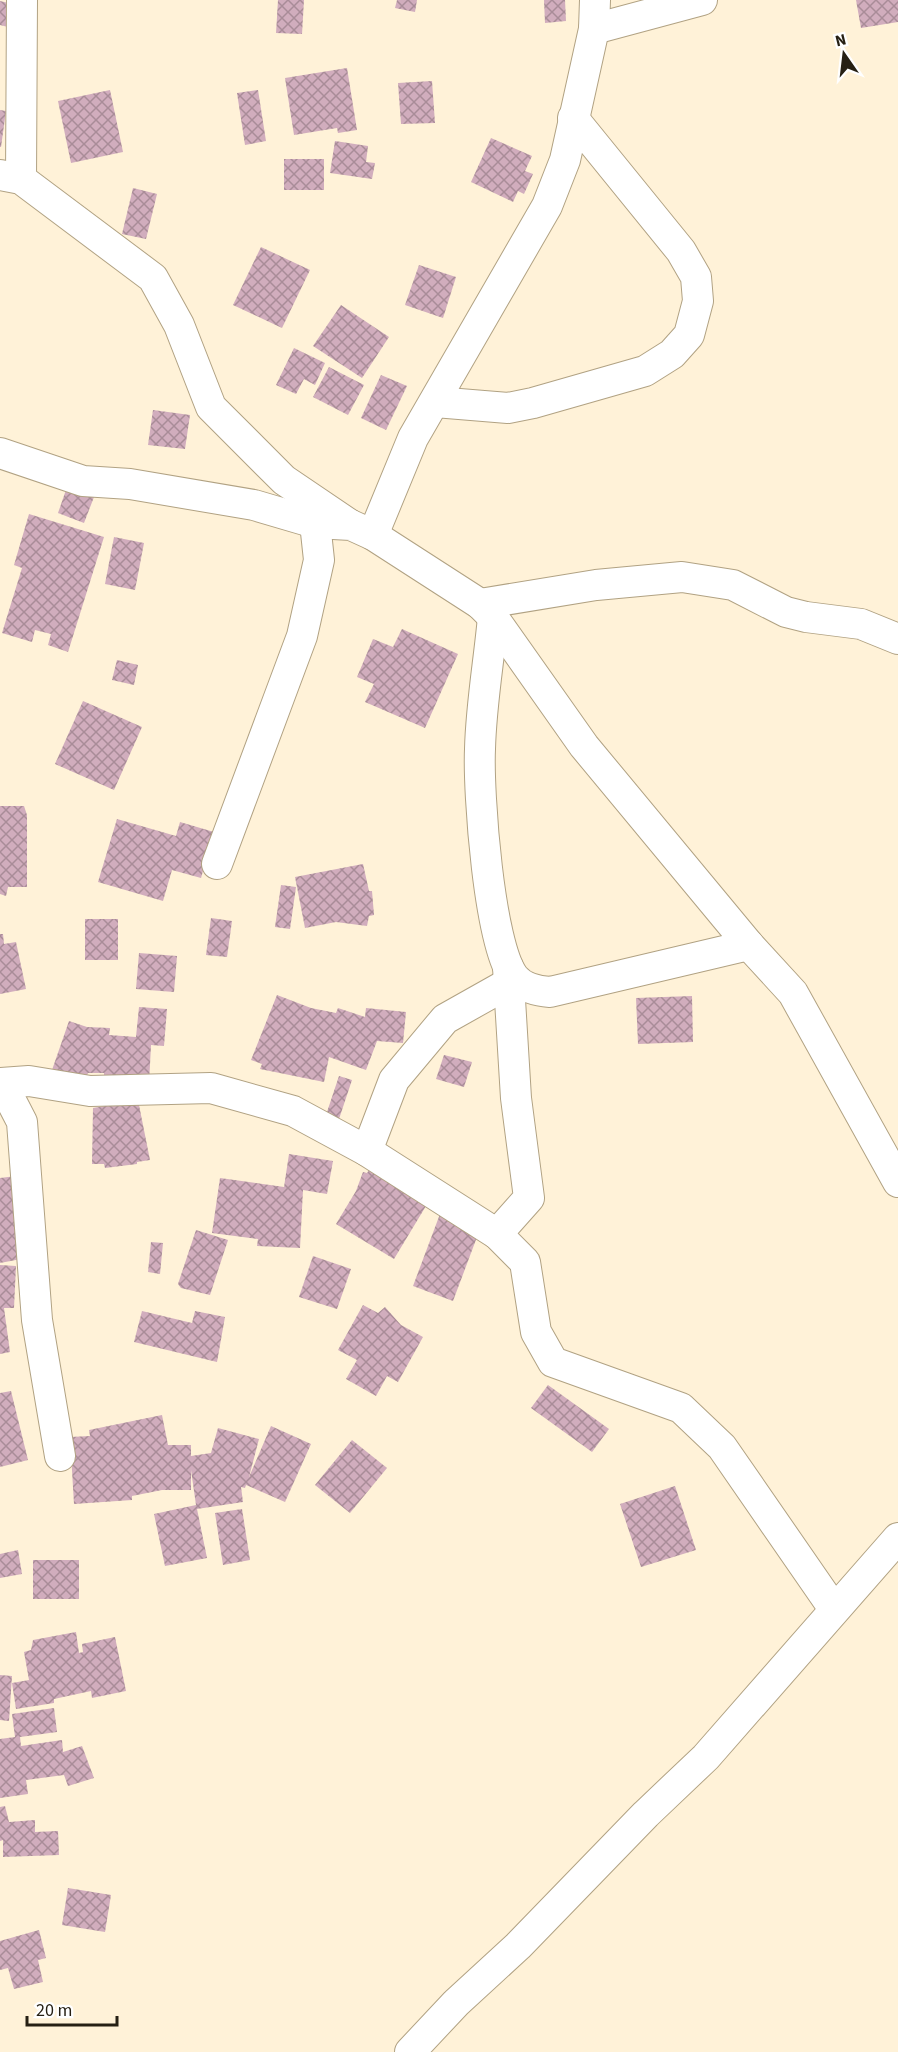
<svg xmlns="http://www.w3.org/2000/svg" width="898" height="2052" font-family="'Source Sans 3',sans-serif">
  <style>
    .building { fill: url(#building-cross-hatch) }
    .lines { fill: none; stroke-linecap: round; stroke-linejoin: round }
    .minor-casing { stroke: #b1a283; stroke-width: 32 }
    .minor { stroke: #fff; stroke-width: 30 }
  </style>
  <defs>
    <pattern id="building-cross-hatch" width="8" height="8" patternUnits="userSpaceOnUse" patternTransform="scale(1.5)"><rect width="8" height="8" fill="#d1adbd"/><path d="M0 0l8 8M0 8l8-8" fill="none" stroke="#a98c98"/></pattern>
  </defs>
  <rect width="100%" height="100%" fill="#fff2d8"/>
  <g class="building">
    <polygon points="278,0 304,0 302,34 276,33"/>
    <polygon points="397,0 417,0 415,12 395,8"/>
    <polygon points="544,0 565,0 566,21 545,23"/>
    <polygon points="856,0 898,0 898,22 861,28"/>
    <polygon points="0,1 13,4 8,27 0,25"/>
    <polygon points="347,68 357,130 338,133 337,128 294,135 285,78"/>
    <polygon points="432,81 435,123 401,124 398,83"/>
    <polygon points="110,90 123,152 71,163 58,101"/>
    <polygon points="258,90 266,141 245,145 237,93"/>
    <polygon points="0,110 6,111 1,147 0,147"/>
    <polygon points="491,138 532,156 525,171 533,174 524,194 518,191 513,202 471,182"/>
    <polygon points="335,141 368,146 366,162 375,163 372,179 330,173"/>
    <rect x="284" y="159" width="40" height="31"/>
    <polygon points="133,188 157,194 146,239 122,234"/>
    <polygon points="261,247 310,270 282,328 233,305"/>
    <polygon points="419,265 456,277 443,318 405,305"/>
    <polygon points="341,305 389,337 362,378 313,346"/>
    <polygon points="294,348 325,363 315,385 304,379 296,394 276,385"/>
    <polygon points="329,367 364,385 348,415 313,397"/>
    <polygon points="381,375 407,386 386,430 361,418"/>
    <polygon points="153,410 190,415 185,449 148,445"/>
    <polygon points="67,487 94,497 84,523 58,513"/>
    <polygon points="29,514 104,537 68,652 48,645 51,634 35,630 32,642 2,633 22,568 14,565"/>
    <polygon points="114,537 144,543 135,590 105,584"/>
    <polygon points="402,629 458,654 425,728 365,702 374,684 357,677 373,639 393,647"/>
    <polygon points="117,660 138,665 134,685 112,680"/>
    <polygon points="83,701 142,727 114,790 55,764"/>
    <polygon points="0,806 24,806 27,815 27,887 8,887 6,896 0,894"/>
    <polygon points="117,819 176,836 180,822 214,832 201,878 172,870 163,901 98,882"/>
    <polygon points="363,864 369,891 372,891 374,915 369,916 367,926 336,922 305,928 295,877"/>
    <polygon points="281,885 296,887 290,929 275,927"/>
    <polygon points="211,918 232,921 227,957 206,955"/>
    <rect x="85" y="919" width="33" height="41"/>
    <polygon points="0,934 3,934 4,944 16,942 26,989 0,994"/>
    <polygon points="139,953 177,956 174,992 136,989"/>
    <polygon points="277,995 311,1008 336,1013 338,1008 365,1017 366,1008 406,1012 403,1043 377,1041 366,1070 329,1057 324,1082 260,1069 262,1064 251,1060"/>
    <polygon points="692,996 693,1042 638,1044 636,998"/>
    <polygon points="139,1007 167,1009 164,1046 151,1045 149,1084 104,1081 104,1073 88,1073 85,1081 52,1070 69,1021 87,1027 110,1028 109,1035 136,1037"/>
    <polygon points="444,1055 472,1062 464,1087 436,1079"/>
    <polygon points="339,1076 352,1080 339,1119 326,1115"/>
    <polygon points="138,1100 150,1160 137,1162 137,1164 105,1168 104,1164 92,1164 93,1108"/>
    <polygon points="289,1154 333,1161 327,1194 303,1190 300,1248 257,1246 258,1239 212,1233 220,1178 284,1187"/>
    <polygon points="374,1162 432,1196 394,1259 336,1224 356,1191 363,1172 367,1173"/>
    <polygon points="16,1176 21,1259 0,1263 0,1178"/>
    <polygon points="440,1214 480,1229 453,1301 413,1286"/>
    <polygon points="196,1230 228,1240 210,1295 181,1288 178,1284"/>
    <polygon points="151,1242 163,1243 160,1274 148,1272"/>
    <polygon points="313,1256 351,1269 337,1309 299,1297"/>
    <polygon points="0,1265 16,1266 14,1308 4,1308 10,1352 0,1354"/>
    <polygon points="363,1305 378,1313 385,1307 401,1325 423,1337 398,1382 387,1376 376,1396 346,1379 357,1360 338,1350"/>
    <polygon points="142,1311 192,1323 195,1311 225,1317 217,1362 134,1342"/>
    <polygon points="548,1385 609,1429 592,1452 531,1408"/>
    <polygon points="11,1391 28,1460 0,1467 0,1393"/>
    <polygon points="162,1415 168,1445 191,1445 191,1456 211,1453 218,1428 259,1439 249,1477 271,1426 311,1444 285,1502 246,1485 245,1488 241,1487 243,1502 197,1509 207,1558 165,1566 154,1514 196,1505 191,1470 191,1490 162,1490 132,1496 132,1500 74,1504 70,1437 90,1436 89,1430"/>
    <polygon points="352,1440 387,1468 350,1513 315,1485"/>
    <polygon points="675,1486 696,1550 641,1567 620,1504"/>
    <polygon points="242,1509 250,1560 223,1565 215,1513"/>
    <polygon points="18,1550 22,1574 0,1578 0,1554"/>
    <rect x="33" y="1560" width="46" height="39"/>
    <polygon points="76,1632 79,1653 83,1652 82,1644 115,1637 126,1691 92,1698 91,1691 54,1699 54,1703 16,1709 12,1683 29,1680 24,1652 31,1650 33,1640"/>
    <polygon points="0,1675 12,1676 9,1721 0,1720"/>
    <polygon points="54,1708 57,1732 20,1737 21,1746 62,1740 63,1752 82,1746 94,1778 68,1786 64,1775 26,1780 28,1794 0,1798 0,1739 15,1737 12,1714"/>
    <polygon points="5,1806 9,1822 35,1820 35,1832 58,1831 59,1855 3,1857 3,1840 0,1841 0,1807"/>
    <polygon points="68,1888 111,1895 105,1932 62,1925"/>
    <polygon points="39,1930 46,1958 38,1960 43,1982 14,1989 8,1968 0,1970 0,1941"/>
  </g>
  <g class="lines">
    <g class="minor-casing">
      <g id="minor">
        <polyline points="594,29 702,0"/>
        <polyline points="0,175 21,179 153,278 179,325 211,407 284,480 349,524"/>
        <polyline points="21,179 22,0"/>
        <polyline points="435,402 508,408 533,403 645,371 672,354 689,335 698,301 696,277 681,251 573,118"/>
        <polyline points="0,453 83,481 130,484 254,505 315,523 351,525 373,535 480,604 493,617 584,746 749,945 793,993 898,1182"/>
        <polyline points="373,535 413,438 547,206 565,160 594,29 595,0"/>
        <polyline points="480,604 596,585 682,577 733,585 786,612 806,617 861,624 898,639"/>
        <path d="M493 617C489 661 481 705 480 749 478 792 489 945 514 977 522 987 537 991 550 992L749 945"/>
        <polyline points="217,864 302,636 319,560 315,523"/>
        <polyline points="0,1083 29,1081 90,1091 211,1088 293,1111 367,1151 497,1234 525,1262 536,1332 553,1362 681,1408 722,1447 834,1609"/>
        <polyline points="0,1088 5,1089 22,1122 37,1320 60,1456"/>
        <polyline points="367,1151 394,1080 445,1019 509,983"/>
        <polyline points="497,1234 529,1198 516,1098 508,967"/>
        <polyline points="410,2052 456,2003 518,1946 646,1814 706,1757 898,1538"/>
      </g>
    </g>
    <use href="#minor" class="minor"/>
  </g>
  <g transform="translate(844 54) rotate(346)" stroke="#ffffff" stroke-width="4.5" paint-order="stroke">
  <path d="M0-4.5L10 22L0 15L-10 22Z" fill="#262014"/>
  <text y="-9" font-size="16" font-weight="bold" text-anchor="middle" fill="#262014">N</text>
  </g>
  <path d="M27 2016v9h90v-9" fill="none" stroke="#262014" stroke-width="3"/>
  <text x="36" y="2016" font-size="18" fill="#262014" stroke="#ffffff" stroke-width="4.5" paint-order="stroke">20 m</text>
</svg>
